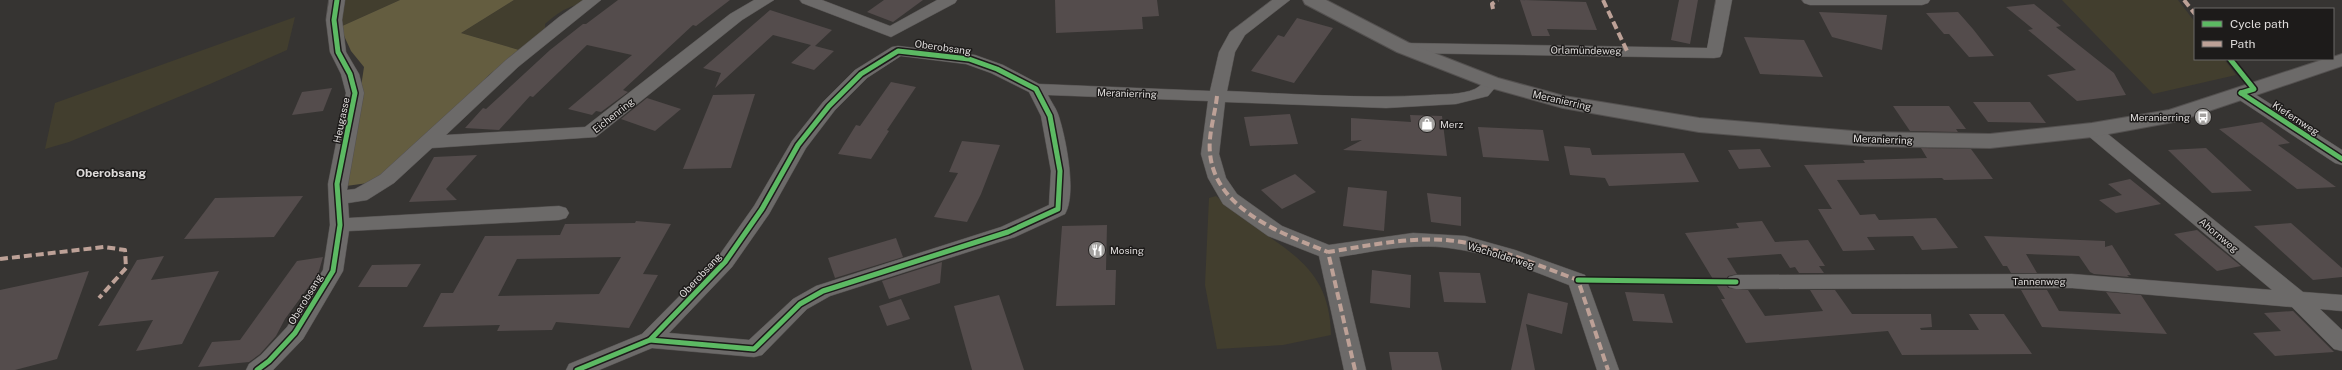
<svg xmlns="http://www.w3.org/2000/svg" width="2342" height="370" font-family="'Public Sans',sans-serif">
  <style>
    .green { fill: #423e2e }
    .forest { fill: #645d40 }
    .building { fill: #544c4c; fill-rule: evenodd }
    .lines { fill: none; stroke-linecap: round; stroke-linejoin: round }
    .minor-casing { stroke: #545150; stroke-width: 1 }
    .tertiary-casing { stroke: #545150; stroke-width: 2 }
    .minor { fill: #6c6a69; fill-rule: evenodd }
    .tertiary { fill: #6c6a69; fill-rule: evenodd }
    .quiet { stroke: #bda197; stroke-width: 4; stroke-dasharray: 8 4; stroke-linecap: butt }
    .cycleway-casing { stroke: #1d1b1a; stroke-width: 8 }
    .cycleway { stroke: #5cba63; stroke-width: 5 }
    .labels { text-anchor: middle; stroke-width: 3; stroke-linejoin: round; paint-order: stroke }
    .street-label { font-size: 10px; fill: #dedbda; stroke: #1d1b1a }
    .poi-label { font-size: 10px; fill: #dedbda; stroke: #1d1b1a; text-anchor: start }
    .quarter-label { font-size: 12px; font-weight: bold; fill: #dedbda; stroke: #1d1b1a }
  </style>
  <rect width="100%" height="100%" fill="#363432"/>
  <g class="green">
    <polygon points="343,0 400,0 340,27"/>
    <path d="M514 0H587C580 5 574 5 566 9 559 12 551 19 545 24V30L519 50 461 33Z"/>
    <polygon points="2062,0 2178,0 2195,22 2195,59 2224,59 2236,75 2153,94"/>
    <polygon points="295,17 287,50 210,84 69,142 45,149 55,103"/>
    <path d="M1216 196C1226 204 1236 213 1247 221 1292 254 1330 270 1331 335L1283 345 1217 349 1205 285 1209 198Z"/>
  </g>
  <polygon class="forest" points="400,0 514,0 461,33 519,50 489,75 424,139 382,177 368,183 346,186 364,67 351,51 340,27"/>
  <g class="building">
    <polygon points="618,0 730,0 696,26 693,25 623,90 628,92 601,112 596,111 592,115 568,109 632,55 587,45 533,97 530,96 499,130 465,128 483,108 486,109 550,50 583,24 586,24"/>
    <polygon points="884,0 923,0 893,22 867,12"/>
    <polygon points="1055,0 1157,0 1159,16 1142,17 1143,29 1056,33"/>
    <polygon points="1520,0 1586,2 1597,30 1547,29 1550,36 1532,36"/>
    <polygon points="1679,0 1698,0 1690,44 1671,40"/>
    <polygon points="2034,4 2061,26 2056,27 2114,73 2126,95 2077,101 2047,75 2076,70 2028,30 2033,29 2006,7"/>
    <polygon points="770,10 832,30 815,46 834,51 814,70 791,63 811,45 773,35 715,88 721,73 703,68"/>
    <polygon points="1819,12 1887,15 1882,50 1832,37"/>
    <polygon points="1958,12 1973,29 1994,56 1969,57 1949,34 1944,34 1926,13"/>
    <polygon points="1297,18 1333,28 1294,83 1251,71 1278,35 1284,37"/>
    <polygon points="1744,37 1804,40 1823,77 1760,74"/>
    <polygon points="891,82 916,87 887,130 889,131 871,159 838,154 856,125 860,126"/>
    <polygon points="332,88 323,111 292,115 302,92"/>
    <polygon points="755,94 731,168 683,169 713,95"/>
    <polygon points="647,98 681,109 655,131 621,119"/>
    <polygon points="1973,102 2030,102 2046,123 1988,122"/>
    <polygon points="1893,106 1949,106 1966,129 1956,129 1958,132 1910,131"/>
    <polygon points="1290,114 1298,144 1250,146 1244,117"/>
    <polygon points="1410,115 1442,116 1447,156 1343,150 1362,140 1351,141 1351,118 1411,122"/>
    <polygon points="2262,122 2290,143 2278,145 2336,187 2297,189 2219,129"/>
    <polygon points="1478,127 1543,130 1549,161 1483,157"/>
    <polygon points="962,141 1000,145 981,194 967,222 934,217 958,173 949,172"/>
    <polygon points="1564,146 1590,148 1592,155 1684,153 1699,182 1609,186 1605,178 1570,175"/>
    <polygon points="1921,148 1971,149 1993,179 1944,180 1942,178 1837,180 1860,215 1875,214 1879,220 1936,218 1958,248 1922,250 1913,236 1867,237 1875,250 1843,251 1818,209 1832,209 1804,165 1865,163 1863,160 1927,158"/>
    <polygon points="2206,148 2252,191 2212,193 2168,150"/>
    <polygon points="1760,149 1771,167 1739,169 1728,150"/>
    <polygon points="477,155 446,189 457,200 409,202 434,157"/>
    <polygon points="1295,174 1316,192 1282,209 1261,190"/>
    <polygon points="2130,179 2161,204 2116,213 2099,200 2122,195 2108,184"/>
    <polygon points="1348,187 1387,191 1384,231 1343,226"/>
    <polygon points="1427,193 1461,197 1461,226 1431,222"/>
    <polygon points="303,196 274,237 184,239 215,198"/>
    <path d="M636 221 671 224 643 274 658 275 629 328 556 322 552 330 497 331 500 325 423 327 441 293H453L485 236 560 235 565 224 635 223ZM621 257 599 294 498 296 517 259Z"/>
    <polygon points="1762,221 1775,242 1808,240 1825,266 1819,266 1824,273 1799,273 1795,267 1790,268 1781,254 1727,258 1737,274 1728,276 1725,281 1728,288 1748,290 1765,316 1823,311 1810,290 1835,290 1852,314 1931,314 1932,327 1920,328 1921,330 1979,330 1969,314 2004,314 2032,354 1902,355 1888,331 1746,343 1721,299 1725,299 1685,233 1739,228 1736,223"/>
    <polygon points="2291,223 2342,268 2342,277 2313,280 2254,226"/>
    <polygon points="1107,225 1106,270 1116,270 1115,305 1056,306 1062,226"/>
    <polygon points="2197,230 2241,266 2217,271 2174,234"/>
    <polygon points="1984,236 2105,241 2105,247 2112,245 2131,275 2127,275 2129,277 2094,274 2090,272 2079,256 2026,254 2037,273 2011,273 2007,266 2003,266"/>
    <polygon points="896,238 903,257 835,278 828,258"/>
    <polygon points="164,256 151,280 219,271 182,344 136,351 153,320 98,326 137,260"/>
    <polygon points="323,257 318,274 285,319 276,336 260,354 249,362 198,367 212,342 240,340 297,261"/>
    <polygon points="942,262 940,283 889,299 882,281"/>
    <polygon points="421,264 407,287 358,287 372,265"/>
    <polygon points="1372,270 1411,275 1410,308 1370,303"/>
    <polygon points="89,271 57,359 15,370 0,370 0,290"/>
    <polygon points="1439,272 1480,273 1486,303 1444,302"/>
    <polygon points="2021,290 2047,290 2059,311 2121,314 2106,292 2141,295 2167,334 2042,327"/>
    <polygon points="1625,292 1664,294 1673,323 1633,321"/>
    <polygon points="1528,293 1568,303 1562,334 1526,324 1535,370 1511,370"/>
    <polygon points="999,295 1024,370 972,370 954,306"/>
    <polygon points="901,299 910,319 887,326 879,306"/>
    <polygon points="2293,311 2334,352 2275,356 2253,333 2281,331 2264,313"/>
    <polygon points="1389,352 1438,352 1442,370 1392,370"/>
  </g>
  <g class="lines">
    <g class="minor-casing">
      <g id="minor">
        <polygon points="329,0 345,0 342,20 346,52 359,74 364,93 347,190 355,189 380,175 506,60 559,17 583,0 601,0 518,67 446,135 585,127 730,14 754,0 774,0 742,20 596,137 432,148 394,183 367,200 348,203 349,218 559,206 566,208 569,213 566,218 559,220 349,231 343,271 303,339 273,370 246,370 249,364 261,355 287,327 323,270 330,225 328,184 346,93 341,74 330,52 326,20"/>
        <polygon points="800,0 822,0 890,26 937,0 957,0 955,3 891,37 802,3"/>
        <path d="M1272 0H1290L1245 35 1235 52 1227 91C1294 94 1362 99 1430 95 1444 94 1461 95 1475 89 1485 84 1484 75 1497 78L1500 82 1488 96 1456 104 1386 108 1225 102 1219 154 1226 178 1237 194 1282 226 1329 245 1413 233 1465 236 1515 250 1585 275 1619 370H1597L1569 285C1530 270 1491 253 1449 248 1413 243 1375 251 1339 257L1366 370H1344L1319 256 1268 236 1223 204 1208 178 1201 154 1208 101 1048 95C1051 102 1057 109 1059 117 1066 139 1077 194 1065 214L1015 237 830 296 807 309 762 355 754 357 652 348 599 370H566L569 364 642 334 718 257 754 206 792 141 823 102 855 70 892 47 898 46 975 55 1003 65 1039 84 1210 91 1219 52 1230 32ZM901 56 966 64 991 73 1029 92 1041 116 1051 171 1049 205 1001 227 816 286 793 299 749 340 669 333 732 267 769 214 806 148 835 110 867 78Z"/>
        <polygon points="1716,0 1732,0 1722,53 1720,57 1714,58 1404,53 1398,52 1396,48 1398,44 1404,43 1707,48"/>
        <polygon points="1802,0 1930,0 1928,3 1922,5 1810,5 1804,3"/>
        <polygon points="2241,88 2247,89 2342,150 2342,165 2335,163 2235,97 2232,93 2235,89"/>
        <polygon points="2092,124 2098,126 2303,292 2342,295 2342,311 2320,309 2342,330 2342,351 2334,349 2292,307 2072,288 1736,289 1729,287 1726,282 1729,277 1736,275 2072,274 2272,290 2086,134 2083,130 2086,126"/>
      </g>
    </g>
    <g class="tertiary-casing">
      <polygon id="tertiary" points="1303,0 1326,0 1411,44 1498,78 1564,96 1699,118 1865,132 1990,134 2092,123 2169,110 2325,59 2333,59 2333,57 2342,54 2342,66 2179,121 2092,137 1990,148 1865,146 1699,132 1563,108 1484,86 1397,52 1305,4"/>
    </g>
    <use href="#minor" class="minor"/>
    <use href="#tertiary" class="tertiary"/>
    <g class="quiet">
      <polyline points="1603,0 1627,51"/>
      <polyline points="2184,0 2195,14"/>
      <polyline points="1493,9 1492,4 1498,0"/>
      <path d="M1217 96C1215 115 1208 135 1210 153 1215 210 1283 234 1328 252"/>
      <polyline points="0,259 104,247 125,250 126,268 99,298"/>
      <path d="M1355 370 1328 252C1367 246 1407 237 1446 240 1492 244 1536 265 1578 280L1608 370"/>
    </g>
    <g class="cycleway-casing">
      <g id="cycleway">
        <polygon points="898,51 969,59 997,69 1036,89 1050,116 1060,171 1058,209 1008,232 823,291 800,304 754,349 650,340 725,262 762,209 798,145 829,106 861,74"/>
        <polyline points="2230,59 2254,89 2241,93"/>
        <polyline points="2241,93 2342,159"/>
        <polyline points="1578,280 1736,282"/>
        <polyline points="257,370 269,361 295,333 333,271 340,225 337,184 355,93 350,74 338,52 334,20 337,0"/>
        <polyline points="577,370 650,340"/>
      </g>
    </g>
    <use href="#cycleway" class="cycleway"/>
  </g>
  <defs>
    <g id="bus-disc" transform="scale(0.9)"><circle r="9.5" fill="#a3a19f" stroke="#1d1b1a"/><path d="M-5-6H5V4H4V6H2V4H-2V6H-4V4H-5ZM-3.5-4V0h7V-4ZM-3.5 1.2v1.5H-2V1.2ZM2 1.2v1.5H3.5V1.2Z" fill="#fff"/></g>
    <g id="shop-disc" transform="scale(0.9)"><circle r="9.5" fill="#a3a19f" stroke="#1d1b1a"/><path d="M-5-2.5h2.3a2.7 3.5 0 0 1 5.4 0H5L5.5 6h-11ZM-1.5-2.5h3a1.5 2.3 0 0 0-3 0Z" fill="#fff"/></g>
    <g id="restaurant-disc" transform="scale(0.9)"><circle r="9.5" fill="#a3a19f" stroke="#1d1b1a"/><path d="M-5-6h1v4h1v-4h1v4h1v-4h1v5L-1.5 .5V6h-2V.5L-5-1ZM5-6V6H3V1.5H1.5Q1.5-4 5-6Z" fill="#fff"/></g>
  </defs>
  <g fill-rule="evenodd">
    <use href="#bus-disc" x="2203" y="117"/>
    <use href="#shop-disc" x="1427" y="124"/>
    <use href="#restaurant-disc" x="1097" y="250"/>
  </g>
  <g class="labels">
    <g class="street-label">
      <text transform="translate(943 47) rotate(8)" y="4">Oberobsang</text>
      <text transform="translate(1586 50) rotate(1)" y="4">Orlamündeweg</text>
      <text transform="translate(1127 93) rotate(2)" y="4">Meranierring</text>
      <text transform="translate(1562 100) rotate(13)" y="4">Meranierring</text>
      <text transform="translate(613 115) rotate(-38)" y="4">Eichenring</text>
      <text transform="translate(2296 118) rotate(33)" y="4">Kiefernweg</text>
      <text transform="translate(341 120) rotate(-78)" y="4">Heugasse</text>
      <text transform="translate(1883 139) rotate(2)" y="4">Meranierring</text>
      <text transform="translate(2219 235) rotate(40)" y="4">Ahornweg</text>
      <text transform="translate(1501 255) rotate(17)" y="4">Wacholderweg</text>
      <text transform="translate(700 275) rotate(-47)" y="4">Oberobsang</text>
      <text x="2039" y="285">Tannenweg</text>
      <text transform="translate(305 299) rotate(-59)" y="4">Oberobsang</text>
    </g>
    <g class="poi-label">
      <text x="2190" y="121" text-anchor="end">Meranierring</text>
      <text x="1440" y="128">Merz</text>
      <text x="1110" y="254">Mosing</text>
    </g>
    <g class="quarter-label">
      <text x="111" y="177">Oberobsang</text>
    </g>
  </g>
  <rect x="2194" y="8" width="140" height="52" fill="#1d1b1a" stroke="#6a6867"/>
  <rect x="2202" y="21" width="20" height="6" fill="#5cba63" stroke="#6a6867"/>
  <text x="2230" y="28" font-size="12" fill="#dedbda">Cycle path</text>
  <rect x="2202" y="41" width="20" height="6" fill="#bda197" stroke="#6a6867"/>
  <text x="2230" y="48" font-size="12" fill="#dedbda">Path</text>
</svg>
